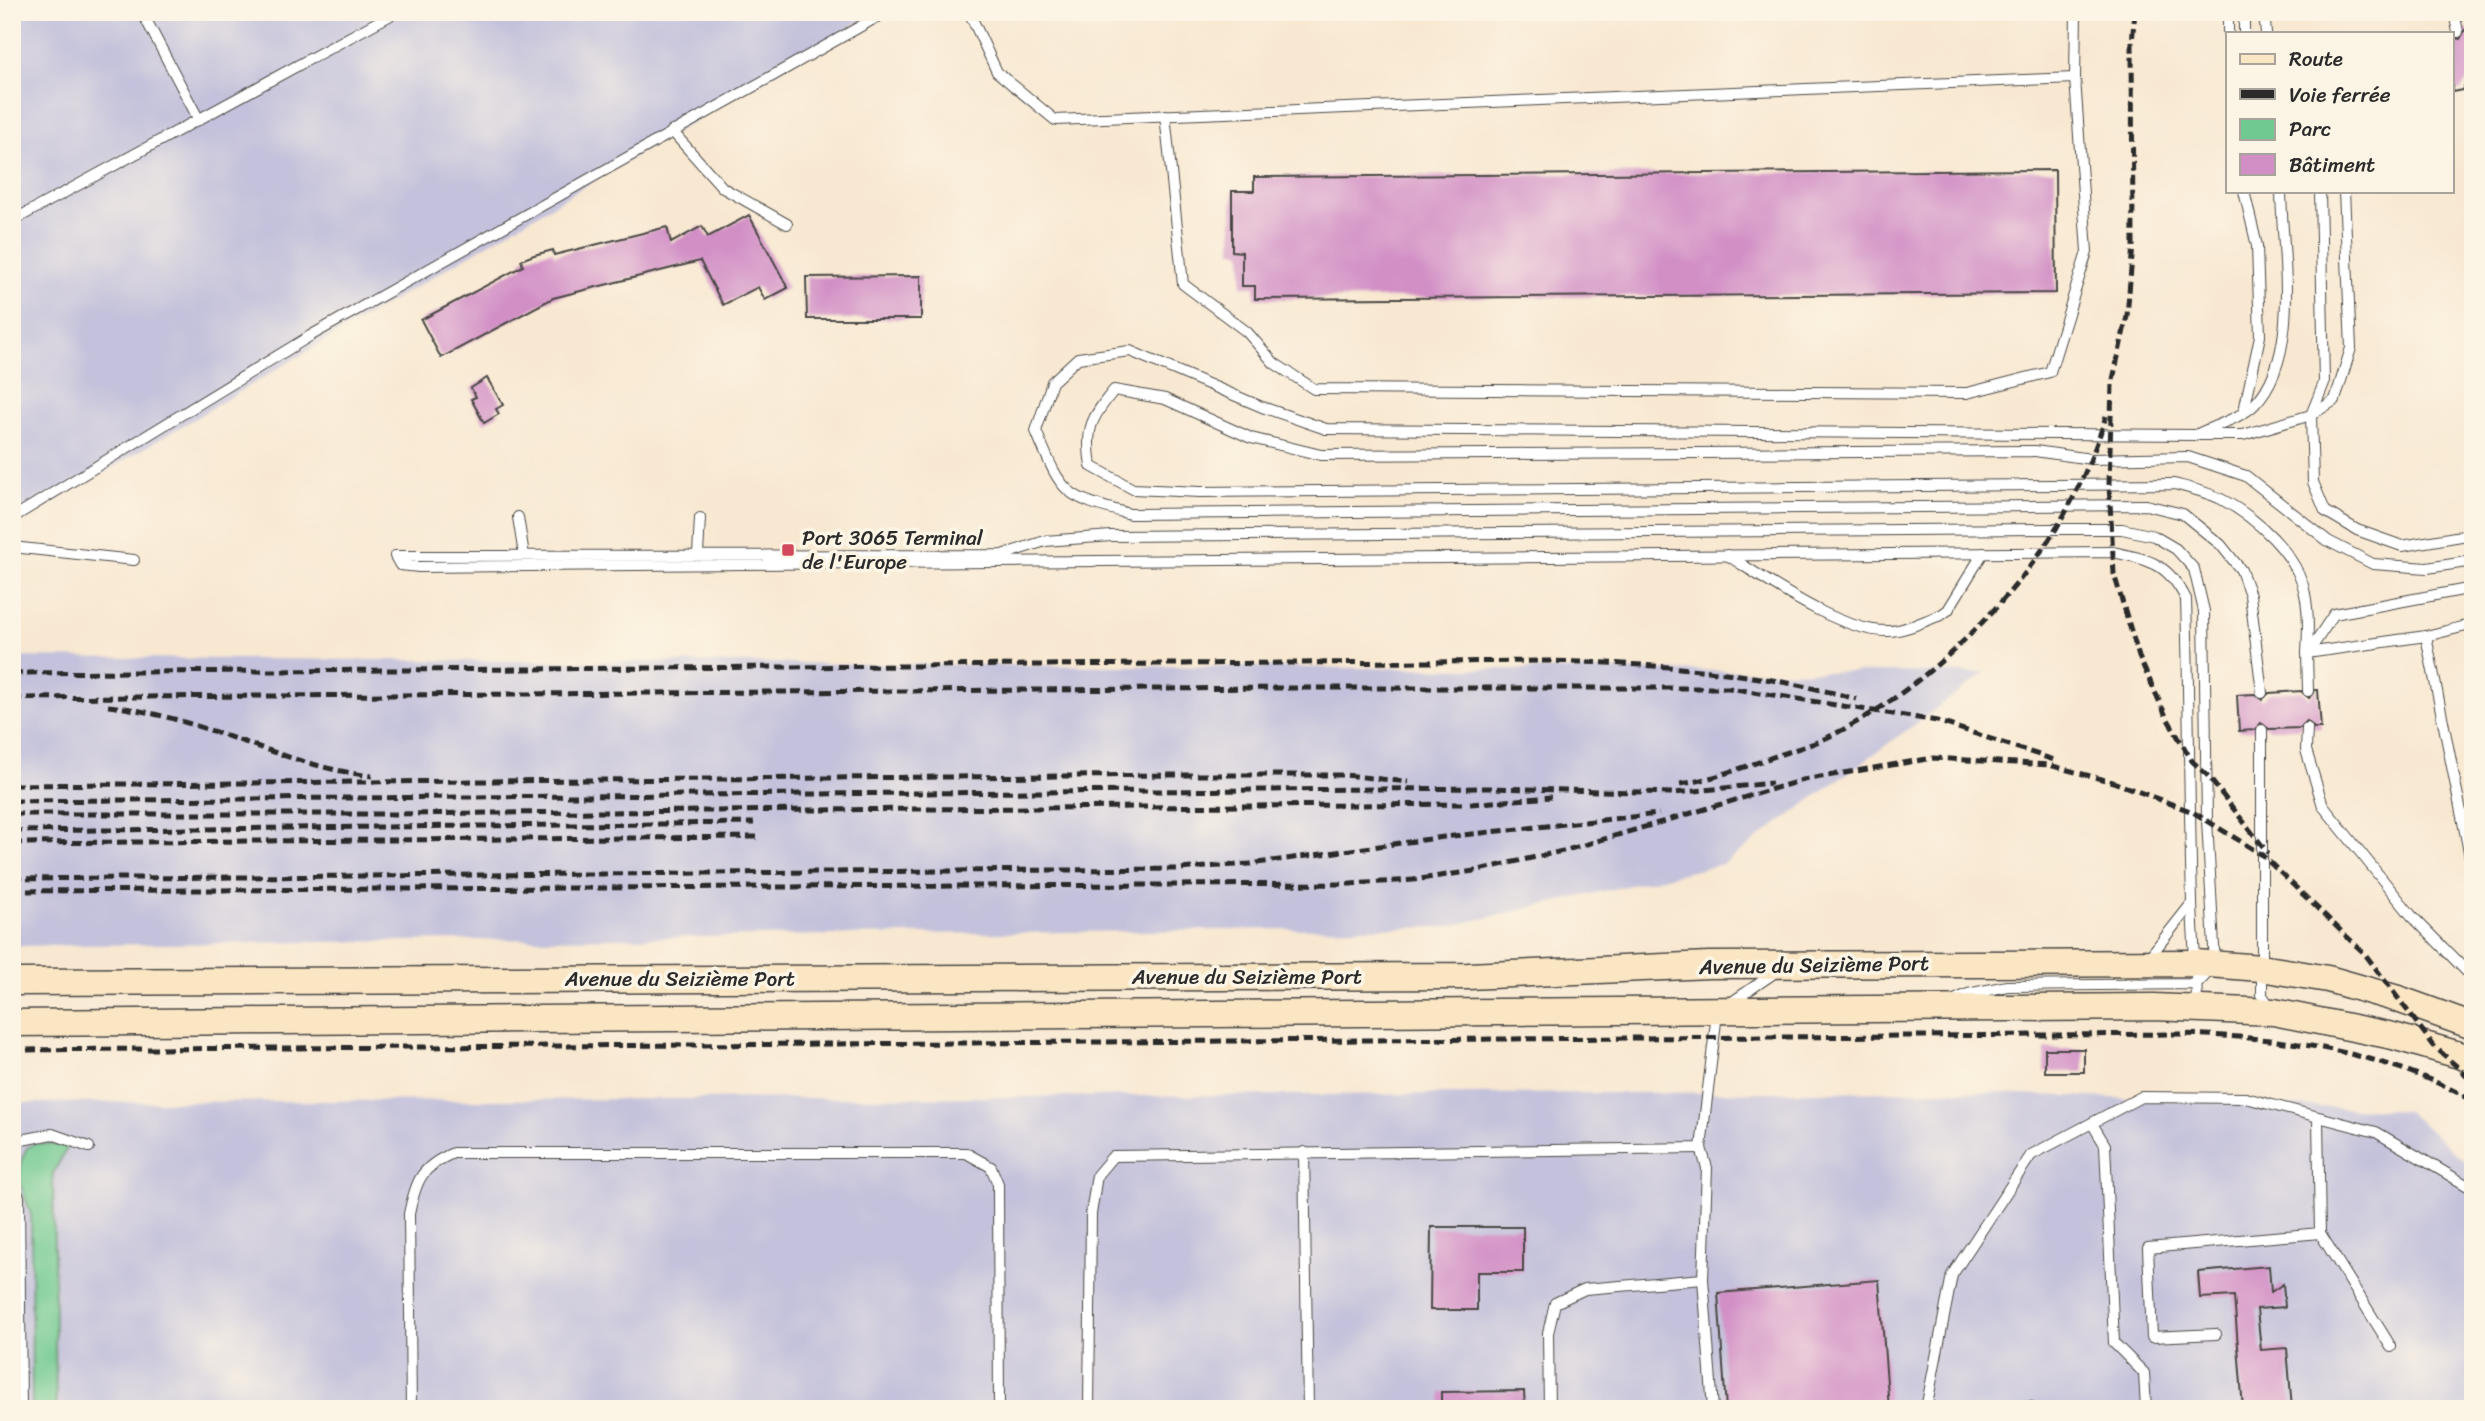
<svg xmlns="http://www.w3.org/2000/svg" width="2485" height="1421" font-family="Sriracha,sans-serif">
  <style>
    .industrial { fill: #c3c1db }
    .green { fill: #6fc990; stroke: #4d7a5e; stroke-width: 2 }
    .building { fill: #d28fc6 }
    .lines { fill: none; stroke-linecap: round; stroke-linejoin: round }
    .service-casing { stroke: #4a4744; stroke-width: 12 }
    .secondary-casing { stroke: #4a4744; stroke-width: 29 }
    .service { stroke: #fff; stroke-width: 10 }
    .secondary { stroke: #fbe6c4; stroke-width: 26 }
    .rail { stroke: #2b2b2b; stroke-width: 5; stroke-dasharray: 10 5; stroke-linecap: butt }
    .poi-dot { fill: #d1495b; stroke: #fcf5e5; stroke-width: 2.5 }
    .labels { text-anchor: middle; stroke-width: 7; stroke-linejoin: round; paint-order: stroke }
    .poi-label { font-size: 21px; fill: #2b2b2b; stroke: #fcf5e5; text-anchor: start }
    .street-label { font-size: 21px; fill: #2b2b2b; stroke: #fcf5e5 }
  </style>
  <rect width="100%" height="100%" fill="#fcf5e5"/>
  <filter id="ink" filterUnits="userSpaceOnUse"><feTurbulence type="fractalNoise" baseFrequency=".0143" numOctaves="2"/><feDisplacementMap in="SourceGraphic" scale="14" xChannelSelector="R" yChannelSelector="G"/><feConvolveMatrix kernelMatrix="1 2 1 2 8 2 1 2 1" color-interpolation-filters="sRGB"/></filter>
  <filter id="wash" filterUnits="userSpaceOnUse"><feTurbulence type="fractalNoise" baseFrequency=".00686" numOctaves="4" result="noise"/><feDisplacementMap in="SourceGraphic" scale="28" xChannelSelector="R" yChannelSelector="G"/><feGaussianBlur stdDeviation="1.57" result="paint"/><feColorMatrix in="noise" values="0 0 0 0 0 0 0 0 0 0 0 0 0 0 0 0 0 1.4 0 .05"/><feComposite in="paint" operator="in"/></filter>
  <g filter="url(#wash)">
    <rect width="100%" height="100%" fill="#f8e8d1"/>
    <g class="industrial">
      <polygon points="12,12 877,12 12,527"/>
      <polygon points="12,657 1985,673 1723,864 1446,927 12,946"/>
      <polygon points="1953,1091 2407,1111 2473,1168 2473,1409 12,1409 12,1103"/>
    </g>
    <polygon class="green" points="34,1143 68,1146 53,1173 56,1409 32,1409 31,1215 20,1183 21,1162 26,1149"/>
    <g id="blocks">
      <g class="building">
        <polygon points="2473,28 2473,82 2467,81 2462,90 2452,92 2452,36 2460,39 2465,30"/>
        <polygon points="2055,170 2056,293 1255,299 1255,286 1242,286 1242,252 1232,251 1232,191 1254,191 1254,177"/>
        <polygon points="749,215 788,288 765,300 758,287 723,305 700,261 553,298 441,358 421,320 523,266 521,260 534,255 553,250 554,255 667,227 671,243 702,226 708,237"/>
        <polygon points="921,276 921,319 807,319 806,277"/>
        <polygon points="487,378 503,405 496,409 499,414 484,423 471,399 476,397 471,388"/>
        <polygon points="2315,690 2318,690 2321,728 2314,728 2307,721 2300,728 2269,729 2261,723 2255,730 2239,731 2237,695 2255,694 2262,700 2269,693 2301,691 2309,698"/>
        <rect x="2045" y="1049" width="39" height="23"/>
        <polygon points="1431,1227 1523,1227 1523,1272 1477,1272 1477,1310 1430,1310"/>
        <polygon points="2269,1266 2271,1292 2283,1284 2285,1307 2257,1309 2261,1350 2287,1348 2292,1409 2243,1409 2234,1296 2200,1298 2198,1272"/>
        <polygon points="1879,1280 1889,1409 1726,1409 1718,1293"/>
        <polygon points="1524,1391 1525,1409 1441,1409 1441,1392"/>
      </g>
    </g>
  </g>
  <g filter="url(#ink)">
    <use href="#blocks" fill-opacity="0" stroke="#4a4744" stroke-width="2"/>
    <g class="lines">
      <g class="service-casing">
        <g id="service">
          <polyline points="142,12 199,120"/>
          <polyline points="969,12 997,72 1055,120 2075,78 2076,12"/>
          <polyline points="2228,12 2228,33"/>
          <polyline points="2244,12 2244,33"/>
          <polyline points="2264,12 2266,33"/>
          <polyline points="2353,12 2358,12"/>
          <polyline points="2454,12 2458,32"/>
          <polyline points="2469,88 2473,106"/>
          <polyline points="1165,115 1183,284 1247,332 1274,363 1314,389 1967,393 2050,372 2087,252 2075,78"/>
          <polyline points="672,131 723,188 787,224"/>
          <polyline points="2344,191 2351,348 2335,400 2311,415 2313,482 2325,511 2357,530 2402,546 2473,534"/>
          <polyline points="12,221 396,12"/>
          <polyline points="2244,411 2260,336 2257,246 2244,191"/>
          <polyline points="2198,435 2243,435 2311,415 2324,383 2320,191"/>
          <polyline points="518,517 524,555"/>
          <polyline points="12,518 310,336 886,12"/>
          <polyline points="12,547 134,560"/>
          <polyline points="698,554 700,518"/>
          <path d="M1727 555C1767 580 1841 633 1889 631 1906 631 1925 620 1941 615L1948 610 1983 553"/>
          <polyline points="2426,636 2473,872"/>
          <path d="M2307 653C2308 633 2309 614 2305 594 2298 554 2255 517 2221 499 2207 492 2189 488 2174 484L1200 492 1133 489 1091 466C1085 429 1091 418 1114 390L1165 399 1251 438 1321 455 2035 451 2091 459 2188 457 2246 476 2328 541 2373 564 2427 568 2473 561"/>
          <polyline points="2308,653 2334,614 2473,588"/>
          <polyline points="2308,691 2307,653 2426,636 2470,625"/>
          <path d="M2262 693 2250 595 2241 570 2221 545 2183 514 2146 505 1130 514C1062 496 1063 495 1036 431L1052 382 1078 358 1130 351 1262 407 1326 429 2196 435C2213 426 2241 418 2254 405 2302 356 2282 254 2281 191"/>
          <polyline points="2307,728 2306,750 2323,806 2411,915 2473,978"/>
          <polyline points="2262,730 2262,995 2272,1010"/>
          <polyline points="2147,960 2192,903"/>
          <path d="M1954 1000 1968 994 2007 986 2197 984 2215 965 2207 820 2204 611 2194 569 2176 549 2154 536 2122 529H2054L1111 536 1045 541 1002 555 395 556 400 565 419 567 2113 552C2150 560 2168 563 2186 599 2189 700 2189 801 2192 902 2193 938 2197 973 2197 1009"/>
          <polyline points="1729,1004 1777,971"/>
          <polyline points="2093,1125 2105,1145 2114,1343 2144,1373 2146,1409"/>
          <polyline points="12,1142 52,1134 89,1147"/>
          <polyline points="1701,1148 1707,1168 1703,1279 1713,1409"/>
          <polyline points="1304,1152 1308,1409"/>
          <polyline points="12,1182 19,1197 21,1409"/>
          <polyline points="2320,1233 2391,1347"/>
          <polyline points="2216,1334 2152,1337 2148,1248 2320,1233 2318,1118"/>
          <path d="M411 1409 409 1214C416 1180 421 1167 453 1153H966L991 1167 998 1184 999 1409"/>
          <polyline points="1089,1409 1091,1214 1097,1175 1113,1156 1701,1148 1717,1013"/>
          <polyline points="1549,1409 1548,1333 1555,1303 1585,1289 1703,1279"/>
          <polyline points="1926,1409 1952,1275 2031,1155 2141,1097 2246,1098 2376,1132 2473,1189"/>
          <polyline points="2003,1409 2031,1407"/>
        </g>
      </g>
      <g class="secondary-casing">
        <g id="secondary">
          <polyline points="12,982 1468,976 1709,965 2196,963 2261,968 2328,979 2398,999 2473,1026"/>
          <polyline points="12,1023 2154,1007 2274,1012 2393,1036 2473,1059"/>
        </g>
      </g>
      <use href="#service" class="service"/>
      <use href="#secondary" class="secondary"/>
      <g class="rail">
        <polyline points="2135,12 2132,42 2133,245 2127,316 2112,384 2109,484 2114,574 2139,657 2166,716 2192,761 2207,775 2268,853"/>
        <path d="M12 673 1552 661C1655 664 1756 671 1856 699"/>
        <polyline points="12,698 1284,688 1729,688 1937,721 2054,760"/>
        <path d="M108 706C199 715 282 766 372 776"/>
        <path d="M1680 784C1710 780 1739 769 1767 759 1784 753 1801 748 1817 742 1902 706 1990 625 2042 550 2070 511 2092 461 2106 416"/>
        <polyline points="12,785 1180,775 1345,775 1408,782"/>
        <polyline points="12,801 1491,788 1675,793 1772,783"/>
        <polyline points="1470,804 1551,797"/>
        <polyline points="12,814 387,814 1463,804"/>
        <polyline points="12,831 754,823"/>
        <polyline points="12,843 759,837"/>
        <polyline points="12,879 1177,869 1250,864 1444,837 1659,814"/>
        <polyline points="12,891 1351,884 1413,880 1474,871 1567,850 1803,780 1933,758 2049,765 2113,782 2193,812 2261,854 2365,954 2434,1046 2473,1081"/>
        <path d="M12 1050 2182 1034C2281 1037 2385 1051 2473 1101"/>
      </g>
    </g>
  </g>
  <rect class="poi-dot" x="781" y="543" width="14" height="14" rx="3.5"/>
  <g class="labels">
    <g class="poi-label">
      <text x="802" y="545">Port 3065 Terminal<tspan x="802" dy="24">de l'Europe</tspan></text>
    </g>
    <g class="street-label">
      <text transform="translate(1814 965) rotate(-1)" y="7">Avenue du Seizième Port</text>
      <text x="1247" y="984">Avenue du Seizième Port</text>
      <text x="680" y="986">Avenue du Seizième Port</text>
    </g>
  </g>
  <rect width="2485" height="1421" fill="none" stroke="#fcf5e5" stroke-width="42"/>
  <rect x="2226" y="32" width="228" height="161" fill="#fcf5e5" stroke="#a8a49b" stroke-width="2"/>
  <rect x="2240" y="54" width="35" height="10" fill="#fbe6c4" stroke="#a8a49b" stroke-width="2"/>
  <text x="2289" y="66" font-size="21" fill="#2b2b2b">Route</text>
  <rect x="2240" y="89" width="35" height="10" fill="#2b2b2b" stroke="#a8a49b" stroke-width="2"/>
  <text x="2289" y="102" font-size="21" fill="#2b2b2b">Voie ferrée</text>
  <rect x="2240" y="119" width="35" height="21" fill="#6fc990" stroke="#a8a49b" stroke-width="2"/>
  <text x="2289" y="136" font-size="21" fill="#2b2b2b">Parc</text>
  <rect x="2240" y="154" width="35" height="21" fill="#d28fc6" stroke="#a8a49b" stroke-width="2"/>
  <text x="2289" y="172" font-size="21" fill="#2b2b2b">Bâtiment</text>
</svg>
